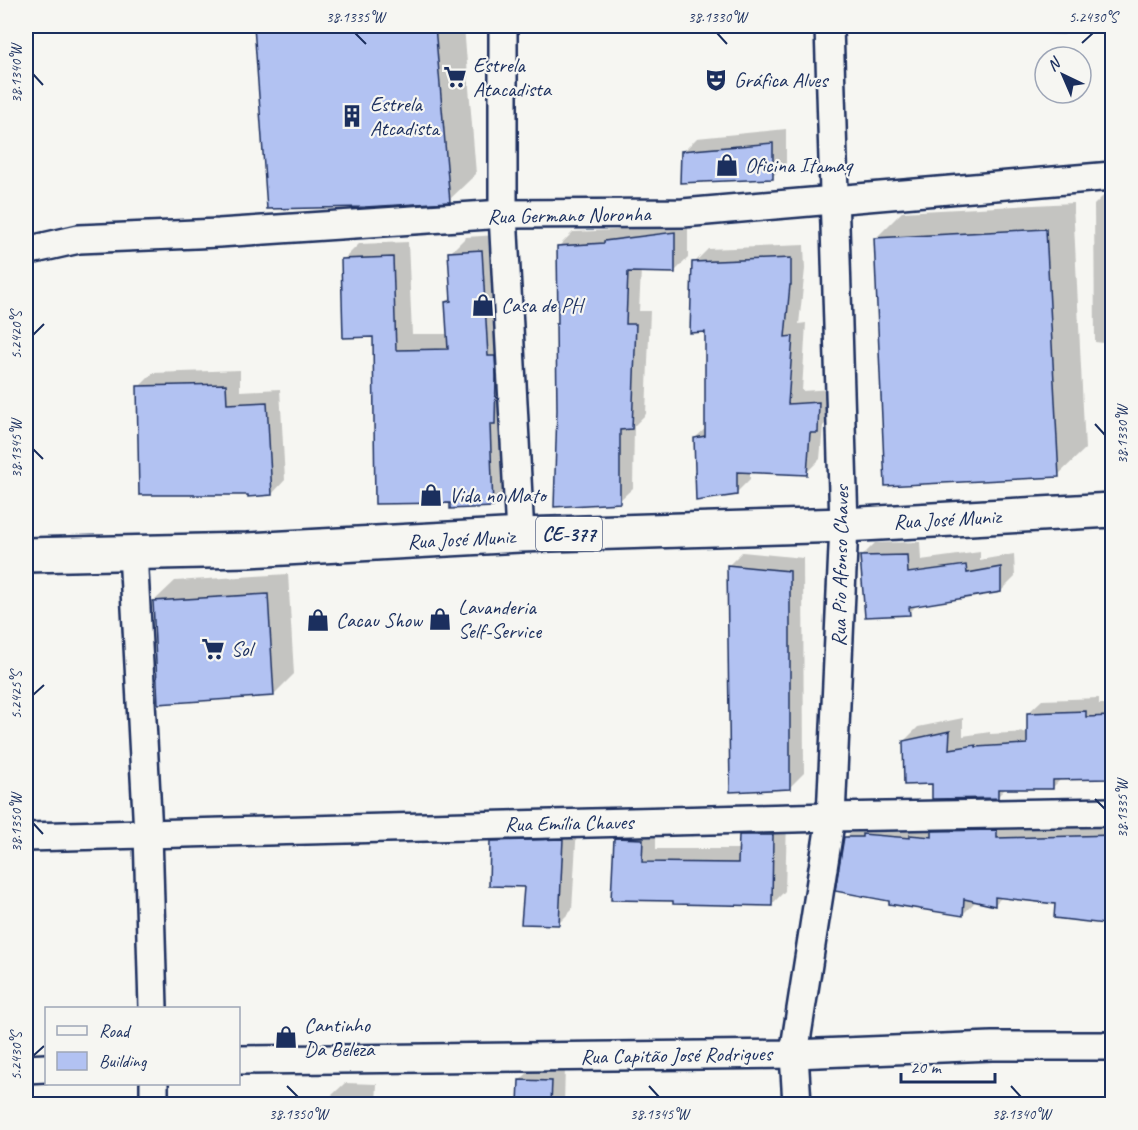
<svg xmlns="http://www.w3.org/2000/svg" width="1138" height="1130" font-family="Caveat,sans-serif">
  <style>
    .shadow { fill: #0003 }
    .building { fill: #b2c2f2; stroke: #1b2f5e; stroke-width: 1.5 }
    .lines { fill: none; stroke-linecap: round; stroke-linejoin: round }
    .street-casing { stroke: #1b2f5e; stroke-width: 32 }
    .primary-casing { stroke: #1b2f5e; stroke-width: 38 }
    .street { stroke: #f6f6f2; stroke-width: 27 }
    .primary { stroke: #f6f6f2; stroke-width: 33 }
    .ticks { fill: none; stroke: #1b2f5e; stroke-width: 2 }
    .labels { text-anchor: middle; stroke-width: 4.5; stroke-linejoin: round; paint-order: stroke }
    .shield { fill: #f6f6f2; stroke: #5d6b8a; stroke-width: 1.5 }
    .shield-label { font-size: 20px; font-weight: bold; fill: #1b2f5e }
    .poi-label { font-size: 21px; fill: #1b2f5e; stroke: #f6f6f2; text-anchor: start }
    .street-label { font-size: 21px; fill: #1b2f5e; stroke: #f6f6f2 }
    .neatline { fill: none; stroke: #1b2f5e; stroke-width: 2 }
    .ticks-label { font-size: 15px; text-anchor: middle; fill: #1b2f5e }
  </style>
  <rect width="100%" height="100%" fill="#f6f6f2"/>
  <filter id="ink" filterUnits="userSpaceOnUse"><feTurbulence type="fractalNoise" baseFrequency=".0167" numOctaves="2"/><feDisplacementMap in="SourceGraphic" scale="12" xChannelSelector="R" yChannelSelector="G"/><feConvolveMatrix kernelMatrix="1 2 1 2 8 2 1 2 1" color-interpolation-filters="sRGB"/></filter>
  <g filter="url(#ink)">
    <g class="shadow">
      <polygon points="256,26 464,26 476,174 449,200 269,208"/>
      <polygon points="1044,26 1073,26 1064,35 1043,34"/>
      <polygon points="786,129 786,163 772,177 683,152 697,138"/>
      <polygon points="1112,187 1112,344 1095,342 1094,205"/>
      <polygon points="1073,203 1085,449 1058,475 875,239 902,212"/>
      <polygon points="688,219 688,258 675,271 641,270 639,311 650,311 646,414 634,426 633,488 619,501 558,410 559,246 573,232 617,230 619,227"/>
      <polygon points="497,235 508,490 493,506 451,502 374,335 343,260 359,244 408,242 412,334 448,334 447,302 452,297 450,253 466,237"/>
      <polygon points="804,245 805,269 799,324 806,323 802,391 832,389 832,417 823,426 820,459 806,473 750,471 750,479 736,493 695,438 707,427 706,330 694,263 708,249"/>
      <polygon points="240,370 240,391 280,389 285,480 272,494 139,387 153,373"/>
      <polygon points="920,542 921,560 980,552 980,560 1014,554 1015,577 1001,591 919,603 909,613 861,557 875,543"/>
      <polygon points="742,552 803,558 804,773 790,787 728,566"/>
      <polygon points="288,574 294,674 273,695 154,601 175,581"/>
      <polygon points="1099,698 1099,704 1112,704 1112,778 1062,778 1052,788 1006,788 997,797 933,783 904,741 918,727 963,718 963,736 990,732 990,734 1028,732 1028,713 1042,700"/>
      <polygon points="787,821 785,891 771,905 613,898 615,839 629,825 656,826 656,849 740,849 740,836 754,822"/>
      <polygon points="1112,822 1112,923 1057,902 1002,897 995,904 977,900 963,914 845,838 859,824"/>
      <polygon points="577,826 572,910 558,924 491,842 505,828"/>
      <polygon points="534,1067 565,1067 564,1104 520,1104 520,1080"/>
      <polygon points="345,1083 377,1084 376,1104 331,1104 331,1096"/>
      <polygon points="249,1102 249,1104 212,1104"/>
    </g>
    <g class="building">
      <polygon points="254,26 435,26 450,202 365,207 267,209"/>
      <polygon points="773,143 773,179 680,183 681,151"/>
      <polygon points="1046,229 1059,477 885,486 874,238"/>
      <polygon points="675,232 675,273 628,272 626,324 636,324 632,429 620,430 620,503 554,507 557,410 556,324 558,324 557,246 604,243 604,241"/>
      <polygon points="482,250 488,356 495,356 496,376 495,424 490,424 493,507 450,509 450,503 375,504 373,337 343,338 341,259 393,257 396,350 448,349 445,302 451,301 448,252"/>
      <polygon points="791,258 791,285 790,285 785,337 793,336 788,404 819,402 818,433 810,433 807,475 737,472 737,495 696,501 694,438 705,436 705,332 690,333 692,262"/>
      <polygon points="226,384 227,404 267,402 272,495 248,497 248,495 139,495 137,386"/>
      <polygon points="907,555 908,573 966,565 967,573 1001,567 1001,592 909,607 910,615 865,617 860,556"/>
      <polygon points="727,565 790,571 790,789 730,792"/>
      <polygon points="268,594 274,696 158,704 153,601"/>
      <polygon points="1086,711 1086,717 1111,716 1110,779 1053,780 1053,789 998,789 998,798 932,799 932,784 904,785 903,741 950,731 949,749 976,745 976,747 1027,744 1027,713"/>
      <polygon points="997,830 997,838 1113,835 1113,925 1054,918 1055,904 995,897 995,906 964,899 963,916 889,904 889,901 835,891 844,837 862,837 862,834 910,838 910,835 932,837 932,831"/>
      <polygon points="739,835 773,835 772,906 673,904 673,901 611,900 614,838 643,839 642,862 738,863"/>
      <polygon points="563,839 559,925 521,924 524,887 489,886 490,841"/>
      <polygon points="519,1080 552,1081 551,1104 518,1104"/>
    </g>
    <g class="lines">
      <g class="street-casing">
        <g id="street">
          <polyline points="503,26 503,214 520,535"/>
          <polyline points="26,251 79,239 219,233 503,214 683,213 1112,176"/>
          <polyline points="133,552 148,833 153,1008"/>
          <polyline points="26,837 831,817 1112,812"/>
          <polyline points="238,1060 794,1054 992,1046 1112,1046"/>
          <polyline points="26,1069 46,1068"/>
          <polyline points="154,1084 154,1104"/>
          <polyline points="797,1104 794,1054 831,817 844,525 829,26"/>
        </g>
      </g>
      <g class="primary-casing">
        <polyline id="primary" points="26,555 248,550 520,535 844,525 1112,510"/>
      </g>
      <use href="#street" class="street"/>
      <use href="#primary" class="primary"/>
    </g>
  </g>
  <path class="ticks" d="M355 33 366 44M717 33 727 44M1082 43 1093 33M33 74 43 85M33 335 44 324M1095 424 1105 435M33 449 43 459M33 695 44 685M1095 799 1105 809M33 823 43 834M33 1056 44 1046M287 1086 298 1097M649 1086 659 1097M1011 1086 1021 1097"/>
  <defs>
    <g id="supermarket-bare" transform="scale(1.8)"><path d="M-6-5.5h2.5l.6 2H6L4.5 2H-2.5L-4.4-4H-6ZM-1.5 3.2a1.3 1.3 0 1 0 .1 0ZM3 3.2a1.3 1.3 0 1 0 .1 0Z" fill="#1b2f5e" stroke="#f6f6f2" stroke-width="2.5" paint-order="stroke"/></g>
    <g id="theatre-bare" transform="scale(1.8)"><path d="M-5-5.5Q0-4 5-5.5V0Q5 5 0 6Q-5 5-5 0ZM-3.3-2.5H-1v1.5H-3.3ZM1-2.5H3.3v1.5H1ZM-2.8 1Q0 5.5 2.8 1Z" fill="#1b2f5e" stroke="#f6f6f2" stroke-width="2.5" paint-order="stroke"/></g>
    <g id="building-bare" transform="scale(1.8)"><path d="M-4-6H4V6H1V3H-1V6H-4ZM-2.5-4.3h1.7v1.8h-1.7ZM.8-4.3h1.7v1.8H.8ZM-2.5-1h1.7V.8h-1.7ZM.8-1h1.7V.8H.8Z" fill="#1b2f5e" stroke="#f6f6f2" stroke-width="2.5" paint-order="stroke"/></g>
    <g id="shop-bare" transform="scale(1.8)"><path d="M-5-2.5h2.3a2.7 3.5 0 0 1 5.4 0H5L5.5 6h-11ZM-1.5-2.5h3a1.5 2.3 0 0 0-3 0Z" fill="#1b2f5e" stroke="#f6f6f2" stroke-width="2.5" paint-order="stroke"/></g>
  </defs>
  <g fill-rule="evenodd">
    <use href="#supermarket-bare" x="455" y="77"/>
    <use href="#theatre-bare" x="716" y="80"/>
    <use href="#building-bare" x="352" y="116"/>
    <use href="#shop-bare" x="727" y="165"/>
    <use href="#shop-bare" x="483" y="305"/>
    <use href="#shop-bare" x="431" y="495"/>
    <use href="#shop-bare" x="440" y="619"/>
    <use href="#shop-bare" x="318" y="620"/>
    <use href="#supermarket-bare" x="213" y="649"/>
    <use href="#shop-bare" x="286" y="1037"/>
  </g>
  <g class="labels">
    <rect class="shield" x="536" y="517" width="66" height="34" rx="4.5"/>
    <g class="shield-label">
      <text x="569" y="541">CE-377</text>
    </g>
    <g class="poi-label">
      <text x="473" y="72">Estrela<tspan x="473" dy="24">Atacadista</tspan></text>
      <text x="734" y="87">Gráfica Alves</text>
      <text x="370" y="111">Estrela<tspan x="370" dy="24">Atcadista</tspan></text>
      <text x="745" y="172">Oficina Itamaq</text>
      <text x="501" y="312">Casa de PH</text>
      <text x="449" y="502">Vida no Mato</text>
      <text x="458" y="614">Lavanderia<tspan x="458" dy="24">Self-Service</tspan></text>
      <text x="336" y="627">Cacau Show</text>
      <text x="231" y="656">Sol</text>
      <text x="304" y="1032">Cantinho<tspan x="304" dy="24">Da Beleza</tspan></text>
    </g>
    <g class="street-label">
      <text transform="translate(569 215) rotate(-1)" y="7">Rua Germano Noronha</text>
      <text transform="translate(947 519) rotate(-3)" y="7">Rua José Muniz</text>
      <text transform="translate(461 539) rotate(-3)" y="7">Rua José Muniz</text>
      <text transform="translate(840 566) rotate(-89)" y="7">Rua Pio Afonso Chaves</text>
      <text transform="translate(569 823) rotate(-1)" y="7">Rua Emília Chaves</text>
      <text transform="translate(676 1055) rotate(-1)" y="7">Rua Capitão José Rodrigues</text>
    </g>
  </g>
  <rect width="1138" height="1130" fill="none" stroke="#f6f6f2" stroke-width="66"/>
  <rect x="45" y="1007" width="195" height="78" fill="#f6f6f2" stroke="#9ea6b7" stroke-width="1.5"/>
  <rect x="57" y="1026" width="30" height="9" fill="#f6f6f2" stroke="#9ea6b7" stroke-width="1.5"/>
  <text x="99" y="1037" font-size="18" fill="#1b2f5e">Road</text>
  <rect x="57" y="1052" width="30" height="18" fill="#b2c2f2" stroke="#9ea6b7" stroke-width="1.5"/>
  <text x="99" y="1067" font-size="18" fill="#1b2f5e">Building</text>
  <g transform="translate(1063 75) rotate(316)"><circle r="28" fill="#f6f6f2" stroke="#9ea6b7" stroke-width="1.5"/>
  <path d="M0-4.5L10 22L0 15L-10 22Z" fill="#1b2f5e"/>
  <text y="-9" font-size="16" font-weight="bold" text-anchor="middle" fill="#1b2f5e">N</text>
  </g>
  <path d="M901 1073v9h94v-9" fill="none" stroke="#1b2f5e" stroke-width="3"/>
  <text x="910" y="1073" font-size="18" fill="#1b2f5e" stroke="#f6f6f2" stroke-width="4.5" paint-order="stroke">20 m</text>
  <rect x="33" y="33" width="1072" height="1064" class="neatline"/>
  <g class="ticks-label">
    <text x="355" y="22">38.1335°W</text>
    <text x="717" y="22">38.1330°W</text>
    <text x="1093" y="22">5.2430°S</text>
    <text transform="translate(16 74) rotate(-90)" y="5">38.1340°W</text>
    <text transform="translate(16 335) rotate(-90)" y="5">5.2420°S</text>
    <text transform="translate(1122 435) rotate(-90)" y="5">38.1330°W</text>
    <text transform="translate(16 449) rotate(-90)" y="5">38.1345°W</text>
    <text transform="translate(16 695) rotate(-90)" y="5">5.2425°S</text>
    <text transform="translate(1122 809) rotate(-90)" y="5">38.1335°W</text>
    <text transform="translate(16 823) rotate(-90)" y="5">38.1350°W</text>
    <text transform="translate(16 1056) rotate(-90)" y="5">5.2430°S</text>
    <text x="298" y="1119">38.1350°W</text>
    <text x="659" y="1119">38.1345°W</text>
    <text x="1021" y="1119">38.1340°W</text>
  </g>
</svg>
